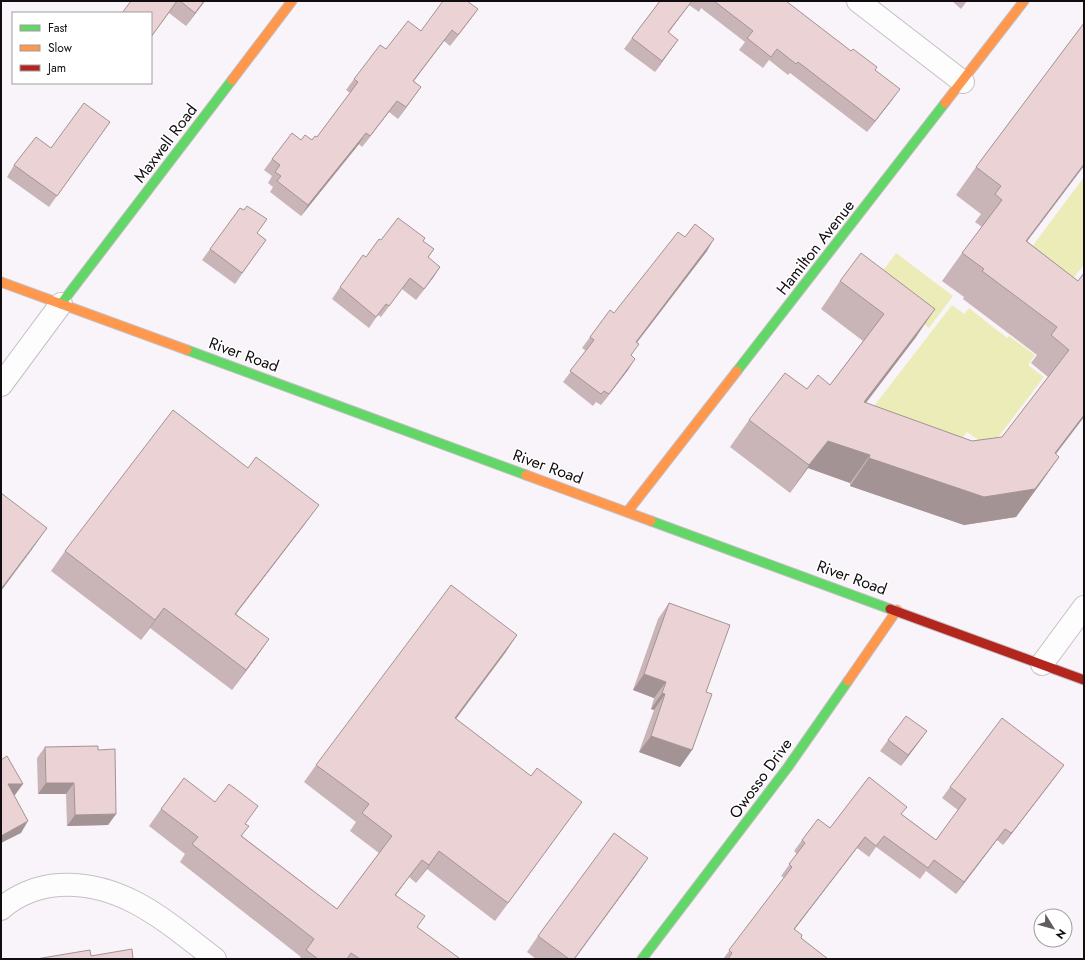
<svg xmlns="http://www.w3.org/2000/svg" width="1085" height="960" font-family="Jost,sans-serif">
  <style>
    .green { fill: #ececb8 }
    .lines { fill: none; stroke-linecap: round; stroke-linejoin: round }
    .street-casing { stroke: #c4c0c4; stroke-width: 24 }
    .fast-casing { stroke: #c4c0c4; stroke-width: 11 }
    .slow-casing { stroke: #c4c0c4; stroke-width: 11 }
    .jam-casing { stroke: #c4c0c4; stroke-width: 11 }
    .street { stroke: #fefdfe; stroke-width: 22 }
    .fast { stroke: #63d668; stroke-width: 9 }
    .slow { stroke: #ff974d; stroke-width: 9 }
    .jam { stroke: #b3261e; stroke-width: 9 }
    .wall { fill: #c9b5b7 }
    .shaded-wall { fill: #a49395 }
    .building { fill: #ead2d5; stroke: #a49395 }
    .labels { text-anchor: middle; stroke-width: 3; stroke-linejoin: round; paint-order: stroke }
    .street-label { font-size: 16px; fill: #100c0f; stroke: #fff }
  </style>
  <rect width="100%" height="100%" fill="#f9f4f9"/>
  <g class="green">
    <polygon points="1084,177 1084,266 1083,266 1066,287 1025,256"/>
    <polygon points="896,253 953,296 929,328 873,284"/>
    <polygon points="952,305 964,314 969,308 1007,338 1009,336 1035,355 1028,365 1044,377 990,448 967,432 962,439 857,428"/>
  </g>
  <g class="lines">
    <g class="street-casing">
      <g id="street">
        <polyline points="858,1 963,82"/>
        <polyline points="1,385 61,304"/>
        <polyline points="1042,664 1084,607"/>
        <path d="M1 909C16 895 39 886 59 885 123 881 168 923 215 959"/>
      </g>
    </g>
    <g class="fast-casing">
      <g id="fast">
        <polyline points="61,304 232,80"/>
        <polyline points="187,350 526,475"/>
        <polyline points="737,371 945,103"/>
        <polyline points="651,521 890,609"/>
        <polyline points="642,959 788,767 848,681"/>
      </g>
    </g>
    <g class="slow-casing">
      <g id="slow">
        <polyline points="232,80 292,1"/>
        <polyline points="945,103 1024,1"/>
        <polyline points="1,282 187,350"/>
        <polyline points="526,475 651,521"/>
        <polyline points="628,511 737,371"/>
        <polyline points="848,681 897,610"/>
      </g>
    </g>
    <g class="jam-casing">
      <polyline id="jam" points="890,609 1084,680"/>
    </g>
    <use href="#street" class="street"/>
    <use href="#fast" class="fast"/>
    <use href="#slow" class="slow"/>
    <use href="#jam" class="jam"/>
  </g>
  <g class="wall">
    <polygon points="131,1 205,1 186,26 169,13 151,37 151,13"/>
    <polygon points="660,1 786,1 875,70 892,100 867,132 790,73 788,75 769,60 763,68 739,50 745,42 701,8 699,12 689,5 668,33 678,40 655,72 624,49 632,38"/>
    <polygon points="952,1 967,1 961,9"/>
    <polygon points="478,9 450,46 444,41 414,81 421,87 398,119 389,112 362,147 359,144 301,216 270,192 273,187 268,183 272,176 264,170 272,159 301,140 312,140 317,137 350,93 346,90 354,79 386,49 421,31"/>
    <polygon points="1084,23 1027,241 1078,281 1084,273 1084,417 1056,454 1059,457 1040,484 1016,517 964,525 850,486 850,483 808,468 790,493 730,447 749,420 807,389 830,385 863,341 821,309 840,281 916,337 866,403 972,441 1002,437 1048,377 1031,363 1037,355 963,299 964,297 942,281 962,253 982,227 975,222 981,214 956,195 976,167"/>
    <polygon points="110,122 49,207 7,177 14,165"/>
    <polygon points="257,233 266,240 235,284 202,260 210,249"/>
    <polygon points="685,237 707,251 637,342 631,355 628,370 601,405 596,402 593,406 563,382 586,351 582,348 590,337 614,313"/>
    <polygon points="381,240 423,241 434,249 428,258 440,267 416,300 402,289 381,317 378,315 369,328 332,299 340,287 366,257"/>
    <polygon points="305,524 236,614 269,639 255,659 232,690 150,628 141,640 51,571 65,551"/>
    <polygon points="669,603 706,692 692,750 680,767 639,752 654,710 651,709 654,698 633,690 658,619"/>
    <polygon points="517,635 505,653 456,719 531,776 582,802 495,921 427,869 416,883 409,877 396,895 417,927 459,959 299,959 301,957 180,862 185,854 149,826 161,809 215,802 246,824 242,836 337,909 379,853 350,831 356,822 304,782 316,765"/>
    <polygon points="927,731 901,766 880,751 888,740"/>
    <polygon points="45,747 98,750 116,814 108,825 67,826 66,794 38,794 37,758"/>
    <polygon points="1056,776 1006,841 1003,845 997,840 956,894 926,871 920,879 876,847 869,857 857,848 795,929 801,938 828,959 723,959 784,878 781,876 797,854 794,851 802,840 830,828 901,814 936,840 958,810 942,798 950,787"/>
    <polygon points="637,874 575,959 536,959 527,952 538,936"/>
  </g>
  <g class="shaded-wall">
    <polygon points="204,1 205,1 186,26 195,13"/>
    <polygon points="692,1 660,44 668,32"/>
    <polygon points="478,9 470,20 450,46 458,35"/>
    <polygon points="452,30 444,41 405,92 413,81"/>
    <polygon points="678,40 670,51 655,72 662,61"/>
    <polygon points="421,87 413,98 398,119 406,107"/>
    <polygon points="900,89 892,100 867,132 875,121"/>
    <polygon points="397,101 389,112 362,147 370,136"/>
    <polygon points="366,133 359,144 301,216 308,205"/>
    <polygon points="1084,164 1084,166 1007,268 1026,241"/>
    <polygon points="714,239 707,251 629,353 636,342"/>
    <polygon points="440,267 433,278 416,300"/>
    <polygon points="935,309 916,337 845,430 864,402"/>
    <polygon points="635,359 628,370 601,405 609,394"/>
    <polygon points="1084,415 1084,417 1035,481 1055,453"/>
    <polygon points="828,441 870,455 850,483 808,468 790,493 809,465"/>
    <polygon points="1059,457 1040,484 1016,517 964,525 850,486 869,458"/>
    <polygon points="319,505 305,524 221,633 235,614"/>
    <polygon points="47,528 33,548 1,591 1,589"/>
    <polygon points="164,608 150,628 141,640 155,620"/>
    <polygon points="517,635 505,653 443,736 455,718"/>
    <polygon points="269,639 255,659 232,690 246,670"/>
    <polygon points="644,674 666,682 654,698 633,690"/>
    <polygon points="662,693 665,694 654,710 651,709"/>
    <polygon points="927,731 919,742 901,766 908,755"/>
    <polygon points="651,736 692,750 680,767 639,752"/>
    <polygon points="1064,765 1056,776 1003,845 1011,833"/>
    <polygon points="46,783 74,783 66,794 38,794"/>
    <polygon points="8,784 23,784 15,795 1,795"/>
    <polygon points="582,802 569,820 495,921 508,903"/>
    <polygon points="116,814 108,825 67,826 75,815"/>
    <polygon points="28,821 21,833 1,843 1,836"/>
    <polygon points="1005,829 997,840 956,894 964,882"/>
    <polygon points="865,837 857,848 786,940 794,929"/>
    <polygon points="439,851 427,869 416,883 429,865"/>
    <polygon points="648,858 637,874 574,959"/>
    <polygon points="422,860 409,877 383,912 395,895"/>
  </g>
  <g class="building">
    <polygon points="131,1 177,1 151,37 151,13 122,13"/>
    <polygon points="180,1 204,1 195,13"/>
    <polygon points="443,1 467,1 478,9 458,35 452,30 413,81 421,87 406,107 397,101 370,136 366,133 308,205 277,181 281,176 275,172 280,165 272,159 292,133 301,140 305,135 312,140 315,136 317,137 358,82 354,79 380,45 386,49 408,21 421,31"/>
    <polygon points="660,1 692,1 668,32 678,40 662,61 632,38"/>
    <polygon points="714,1 786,1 851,51 853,49 877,67 875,70 900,89 875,121 798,62 796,64 777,49 771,57 747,38 753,31"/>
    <polygon points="1084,23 1084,164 1026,241 1078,281 1084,273 1084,415 1055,453 1059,457 1035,489 984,497 869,458 870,455 828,441 809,465 749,420 785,373 807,389 818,375 830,385 884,314 840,281 861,253 935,309 864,402 972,441 1002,437 1069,350 1051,335 1057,327 982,271 984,269 962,253 1002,200 995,194 1001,186 976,167"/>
    <polygon points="84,103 110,122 57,196 14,165 36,137 51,148"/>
    <polygon points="247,206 267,219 257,233 266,240 242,273 210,249 240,208 244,210"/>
    <polygon points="398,218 425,238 423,241 434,249 428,257 440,267 424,289 410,278 389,306 386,304 376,317 340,287 363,255 366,257 379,239 381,240"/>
    <polygon points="695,224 714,239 636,342 639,344 631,355 635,359 609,394 604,391 601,394 570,371 594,340 590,337 610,310 614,313 678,232 685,237"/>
    <polygon points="173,410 248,468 256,457 319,505 235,614 269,639 246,670 164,608 155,620 65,551"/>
    <polygon points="1,493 47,528 1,589"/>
    <polygon points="451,585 517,635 455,718 531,776 537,768 582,802 508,903 439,851 429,865 422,860 395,895 425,916 417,927 459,958 458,959 360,959 351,953 347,959 318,959 306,950 314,939 192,844 198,837 161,809 184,778 215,802 229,784 258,806 245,824 249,826 241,836 337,909 392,836 362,813 369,804 316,765"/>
    <polygon points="669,603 730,625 706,692 712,694 692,750 651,736 665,694 662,693 666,682 644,674"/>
    <polygon points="906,716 927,731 908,755 888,740"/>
    <polygon points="1002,718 1064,765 1014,830 1011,833 1005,829 964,882 934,860 928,868 884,836 876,846 865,837 794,929 802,935 801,938 828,959 728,959 732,953 729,950 792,867 789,864 805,843 802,840 818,819 830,828 869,777 907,807 901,814 936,840 966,799 950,787"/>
    <polygon points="98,746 98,750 115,749 116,814 75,815 74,783 46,783 45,747"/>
    <polygon points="7,756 23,784 8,784 28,821 1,836 1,760"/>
    <polygon points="614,833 648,858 574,959 569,959 538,936"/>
    <polygon points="132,949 133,959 36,959 90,950 91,956"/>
  </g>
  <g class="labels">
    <g class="street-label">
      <text transform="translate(165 143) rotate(-53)" y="6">Maxwell Road</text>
      <text transform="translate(815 247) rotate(-52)" y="6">Hamilton Avenue</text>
      <text transform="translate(244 354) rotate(20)" y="6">River Road</text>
      <text transform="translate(548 466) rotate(20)" y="6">River Road</text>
      <text transform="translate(852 577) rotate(20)" y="6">River Road</text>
      <text transform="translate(760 778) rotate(-54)" y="6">Owosso Drive</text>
    </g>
  </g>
  <rect width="1085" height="960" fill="none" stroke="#100c0f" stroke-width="4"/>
  <rect x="12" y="12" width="140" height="72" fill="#ffffff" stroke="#9f9e9f"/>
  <rect x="20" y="25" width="20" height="6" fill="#63d668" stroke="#9f9e9f"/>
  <text x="48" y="32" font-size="12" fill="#100c0f">Fast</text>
  <rect x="20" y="45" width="20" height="6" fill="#ff974d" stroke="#9f9e9f"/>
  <text x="48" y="52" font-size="12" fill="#100c0f">Slow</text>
  <rect x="20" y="65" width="20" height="6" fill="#b3261e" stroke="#9f9e9f"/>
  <text x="48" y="72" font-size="12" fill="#100c0f">Jam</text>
  <g transform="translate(1053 928) rotate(127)"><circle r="19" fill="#ffffff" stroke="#9f9e9f"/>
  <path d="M0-3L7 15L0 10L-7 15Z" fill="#625d61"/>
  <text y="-6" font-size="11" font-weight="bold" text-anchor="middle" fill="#100c0f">N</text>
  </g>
</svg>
